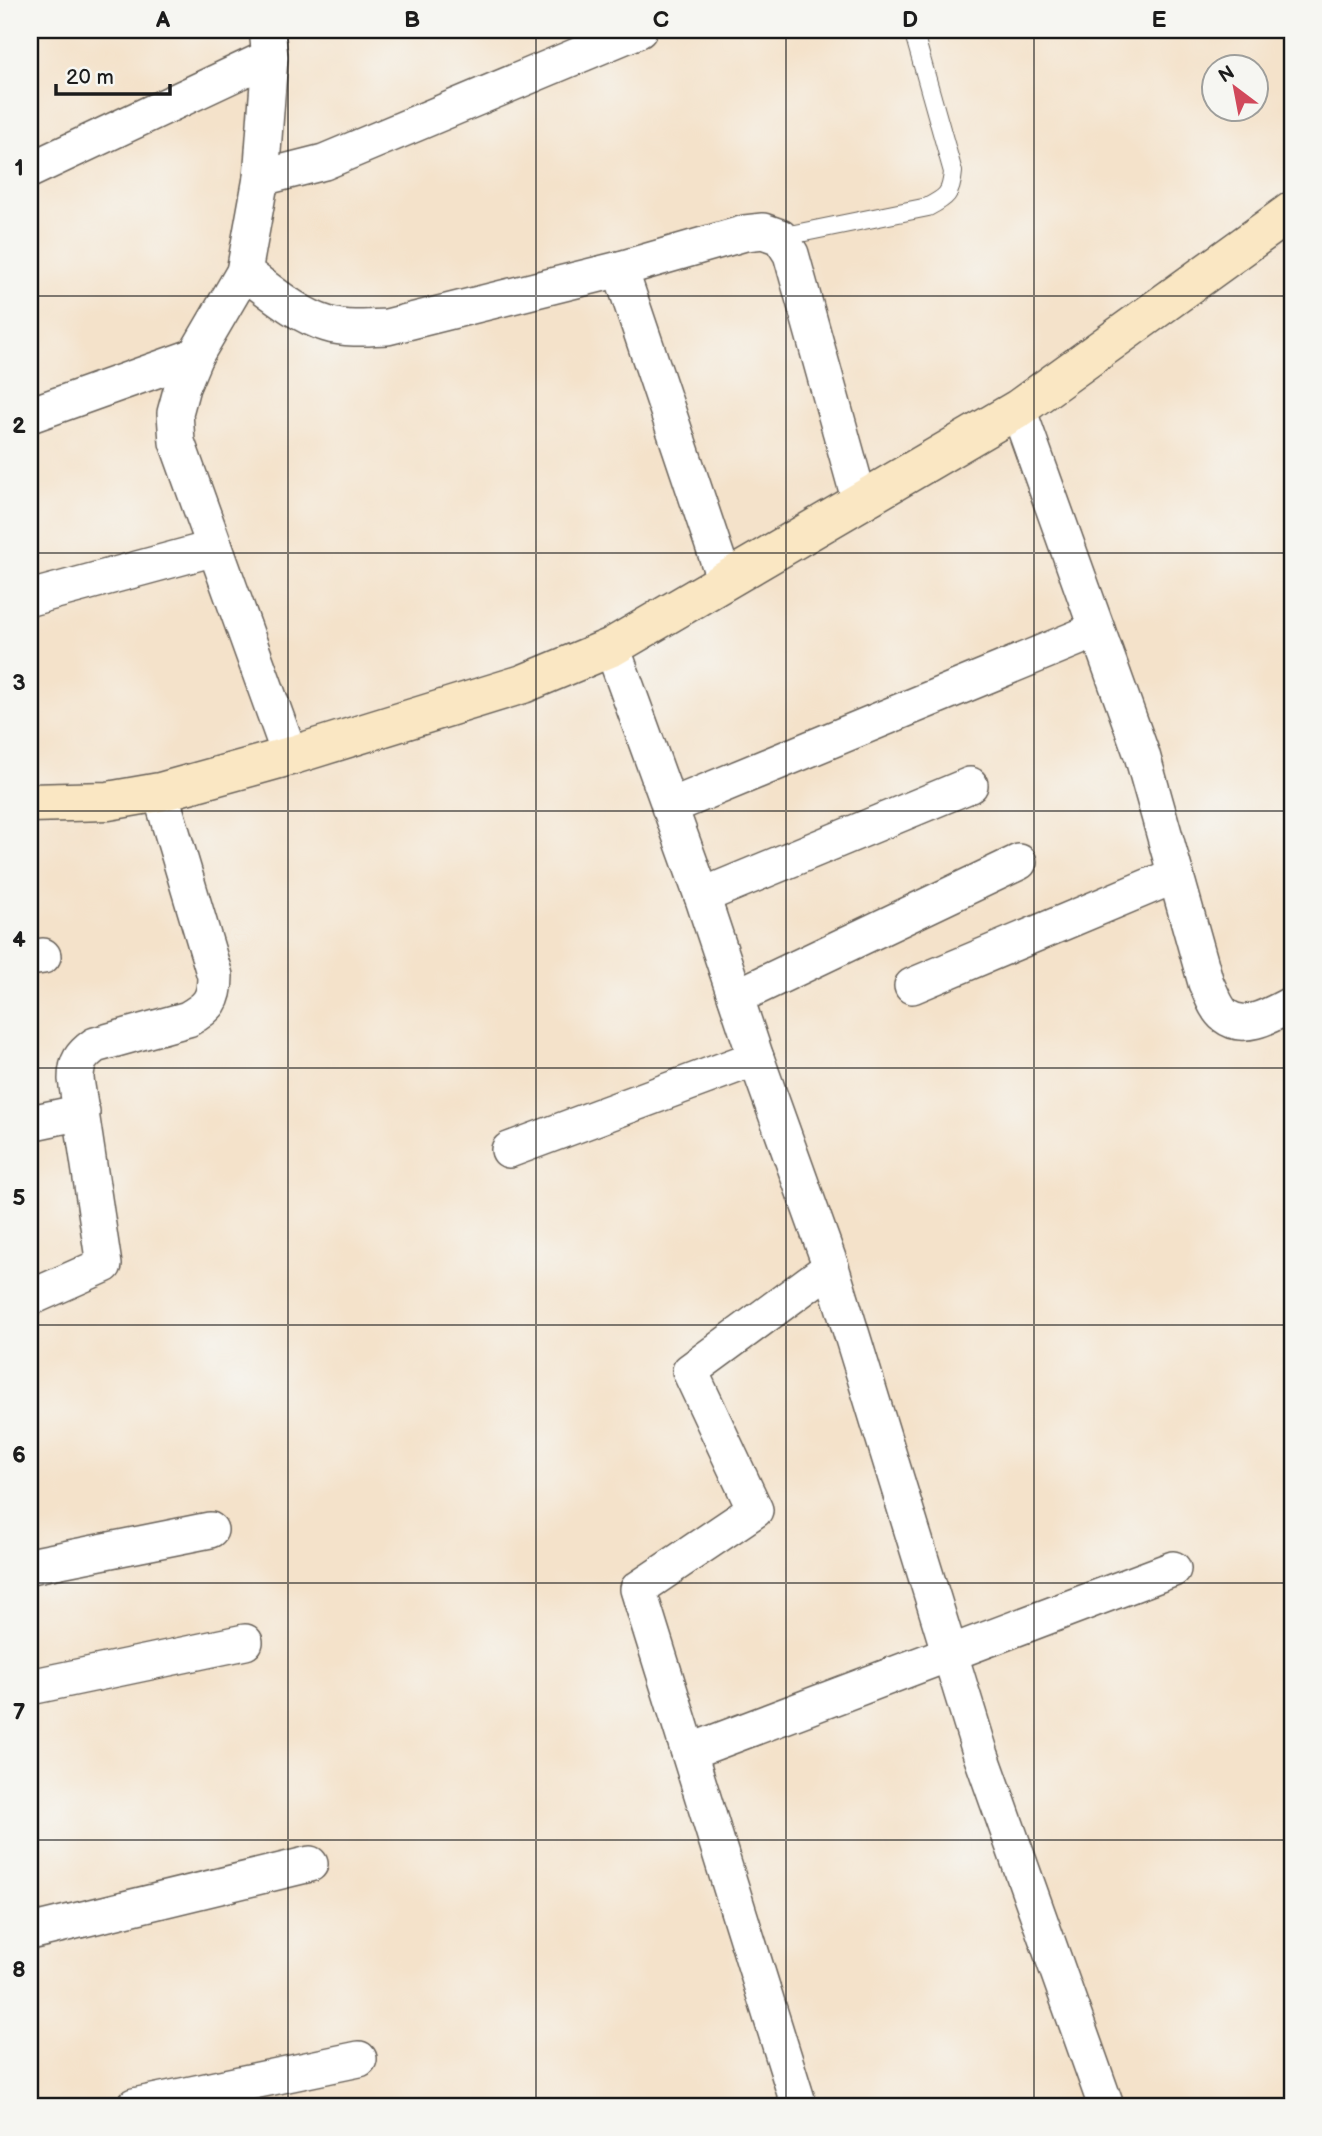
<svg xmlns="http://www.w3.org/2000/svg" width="1322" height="2136" font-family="'Balsamiq Sans',sans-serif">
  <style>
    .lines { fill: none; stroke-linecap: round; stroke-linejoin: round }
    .service-casing { stroke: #686159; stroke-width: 20 }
    .minor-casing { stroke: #686159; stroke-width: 38 }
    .secondary-casing { stroke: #686159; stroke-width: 41 }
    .service { stroke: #fff; stroke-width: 18 }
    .minor { stroke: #fff; stroke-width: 35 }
    .secondary { stroke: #fae7c3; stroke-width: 38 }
    .grid { fill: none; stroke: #1c1c1c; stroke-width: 2; stroke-opacity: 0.55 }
    .neatline { fill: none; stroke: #1c1c1c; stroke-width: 2.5 }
    .grid-label { font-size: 23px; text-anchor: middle; font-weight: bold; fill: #1c1c1c }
  </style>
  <rect width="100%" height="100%" fill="#f6f6f2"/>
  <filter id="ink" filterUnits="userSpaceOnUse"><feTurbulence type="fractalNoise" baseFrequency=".0143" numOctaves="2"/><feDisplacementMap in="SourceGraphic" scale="14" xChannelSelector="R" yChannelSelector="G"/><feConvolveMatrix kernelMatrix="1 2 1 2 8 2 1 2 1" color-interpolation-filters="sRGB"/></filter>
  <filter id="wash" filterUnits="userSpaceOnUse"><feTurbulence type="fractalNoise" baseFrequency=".00686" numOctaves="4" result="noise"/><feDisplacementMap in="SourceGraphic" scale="28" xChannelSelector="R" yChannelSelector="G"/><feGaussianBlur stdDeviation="1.57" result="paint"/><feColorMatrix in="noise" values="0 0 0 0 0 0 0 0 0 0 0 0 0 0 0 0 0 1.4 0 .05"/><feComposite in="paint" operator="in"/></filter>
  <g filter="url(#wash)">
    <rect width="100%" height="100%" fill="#f4e2ca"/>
  </g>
  <g filter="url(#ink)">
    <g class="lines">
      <g class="service-casing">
        <path id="service" d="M780 237 928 207C947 197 951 194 953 172L913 30"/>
      </g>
      <g class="minor-casing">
        <g id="minor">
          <polyline points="267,30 270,57 261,178 244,272 195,356 182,387 175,413 177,442 290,756"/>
          <polyline points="30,170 270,57"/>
          <polyline points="261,178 324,162 639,30"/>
          <polyline points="620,269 725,581"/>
          <path d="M244 272C270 291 297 315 327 324 346 330 368 328 387 327L620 269 745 233 763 231 780 237 791 254 860 502"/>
          <path d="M1018 409 1142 755 1206 983C1211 993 1216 1009 1225 1016 1245 1032 1274 1013 1292 1004"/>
          <polyline points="30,415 195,356"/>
          <polyline points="30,598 215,548"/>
          <polyline points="612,647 702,896 756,1058 831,1267 981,1755 1106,2106"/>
          <polyline points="669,807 1097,630"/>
          <polyline points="702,896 970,785"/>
          <polyline points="30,958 43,956"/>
          <polyline points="912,986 1176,875"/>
          <polyline points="736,997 1019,862"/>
          <polyline points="30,1123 82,1112"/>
          <polyline points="509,1150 756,1058"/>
          <path d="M30 1298 104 1265 76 1079C76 1062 81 1055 95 1045L188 1019C209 1007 215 1000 215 976L160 792"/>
          <polyline points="30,1566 210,1530"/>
          <polyline points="30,1687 245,1642"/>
          <polyline points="689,1752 1173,1569"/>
          <polyline points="30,1932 310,1864"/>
          <polyline points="134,2106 359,2059"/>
          <polyline points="799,2106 638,1589 755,1510 690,1371 831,1267"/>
        </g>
      </g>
      <g class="secondary-casing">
        <polyline id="secondary" points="30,803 108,801 160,792 290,756 523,684 612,647 1018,409 1292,211"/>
      </g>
      <use href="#service" class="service"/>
      <use href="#minor" class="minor"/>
      <use href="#secondary" class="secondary"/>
    </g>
  </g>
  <path class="grid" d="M288 30V2106M536 30V2106M786 30V2106M1034 30V2106M30 296H1292M30 553H1292M30 811H1292M30 1068H1292M30 1325H1292M30 1583H1292M30 1840H1292"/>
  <rect width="1322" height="2136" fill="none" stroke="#f6f6f2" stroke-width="77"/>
  <g transform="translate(1235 88) rotate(328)"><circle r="33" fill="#f6f6f2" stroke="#9f9f9c" stroke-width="2"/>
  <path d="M0-5L12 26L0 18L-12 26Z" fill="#d1495b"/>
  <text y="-10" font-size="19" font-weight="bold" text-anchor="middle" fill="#1c1c1c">N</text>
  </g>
  <path d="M56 84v10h114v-10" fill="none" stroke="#1c1c1c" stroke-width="3.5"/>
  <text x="66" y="84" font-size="21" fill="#1c1c1c" stroke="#f6f6f2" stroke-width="5" paint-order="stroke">20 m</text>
  <rect x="38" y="38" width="1246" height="2060" class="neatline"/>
  <g class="grid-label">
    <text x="163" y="27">A</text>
    <text x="412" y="27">B</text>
    <text x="661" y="27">C</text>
    <text x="910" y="27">D</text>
    <text x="1159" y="27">E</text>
    <text x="19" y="175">1</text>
    <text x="19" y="433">2</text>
    <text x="19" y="690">3</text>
    <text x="19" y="947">4</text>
    <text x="19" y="1205">5</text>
    <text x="19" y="1462">6</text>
    <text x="19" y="1719">7</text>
    <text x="19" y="1977">8</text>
  </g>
</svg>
